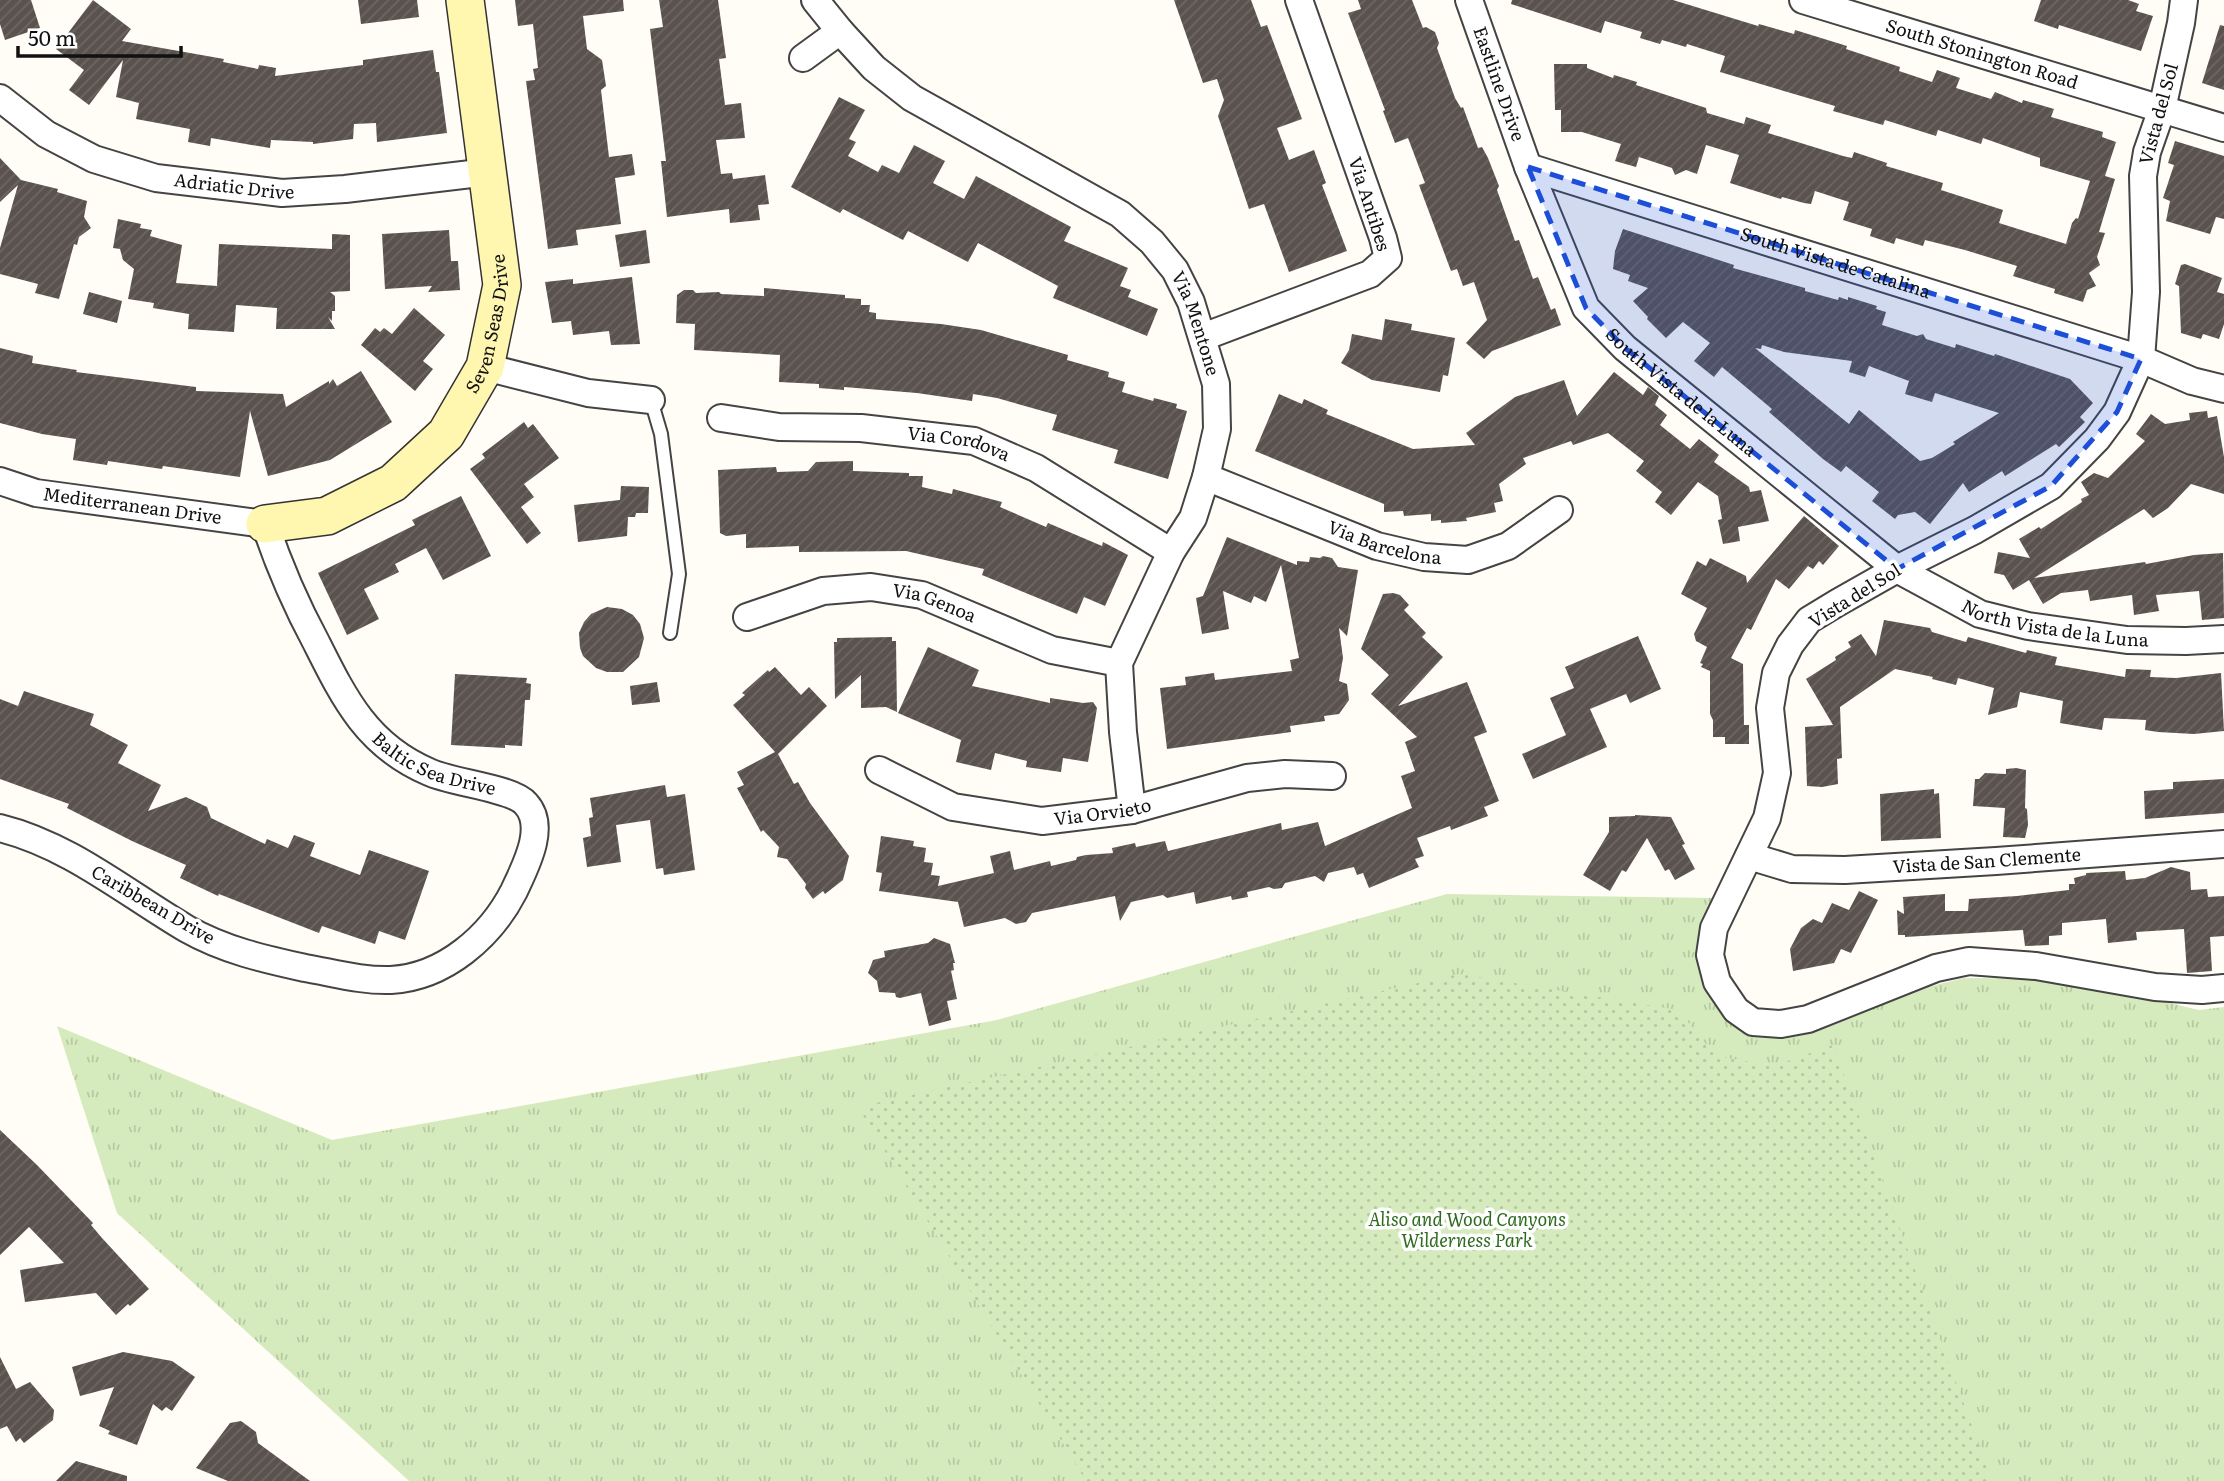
<svg xmlns="http://www.w3.org/2000/svg" width="2224" height="1481" font-family="Literata,serif">
  <style>
    .grass { fill: url(#grass-tufts) }
    .park { fill: url(#park-dots) }
    .building { fill: url(#building-hatch); fill-rule: evenodd }
    .lines { fill: none; stroke-linecap: round; stroke-linejoin: round }
    .lane-casing { stroke: #444; stroke-width: 16 }
    .street-casing { stroke: #444; stroke-width: 30 }
    .secondary-casing { stroke: #333; stroke-width: 40 }
    .lane { stroke: #fff; stroke-width: 12 }
    .street { stroke: #fff; stroke-width: 26 }
    .secondary { stroke: #fff6b0; stroke-width: 37 }
    .marked { fill: #1d4ed8; fill-opacity: 0.2; stroke: #1d4ed8; stroke-width: 5; stroke-dasharray: 14 9; stroke-linejoin: round }
    .labels { text-anchor: middle; stroke-width: 7; stroke-linejoin: round; paint-order: stroke }
    .street-label { font-size: 18px; fill: #111; stroke: #fff }
    .park-label { font-size: 18px; font-style: italic; fill: #2f6b1f; stroke: #fff }
  </style>
  <defs>
    <pattern id="grass-tufts" width="24" height="20" patternUnits="userSpaceOnUse" patternTransform="scale(1.75)"><rect width="24" height="20" fill="#d5ebbd"/><path d="M3 7l-1-3M5 7V3M7 7l1-3M15 17l-1-3M17 17v-4M19 17l1-3" fill="none" stroke="#b6c8a1"/></pattern>
    <pattern id="park-dots" width="8" height="8" patternUnits="userSpaceOnUse" patternTransform="scale(1.75)"><rect width="8" height="8" fill="#d5ebbd"/><path d="M2 2h.1M6 6h.1" fill="none" stroke="#b6c8a1" stroke-width="1.8" stroke-linecap="round"/></pattern>
    <pattern id="building-hatch" width="6" height="6" patternUnits="userSpaceOnUse" patternTransform="scale(1.75)"><rect width="6" height="6" fill="#5a524d"/><path d="M-1 1l2-2M0 6l6-6M5 7l2-2" fill="none" stroke="#6d6662"/></pattern>
  </defs>
  <rect width="100%" height="100%" fill="#fffdf5"/>
  <polygon class="grass" points="1447,894 1716,898 1703,923 1700,977 1737,1026 1783,1038 1834,1025 1911,991 1964,978 2069,979 2199,1010 2224,1007 2224,1481 409,1481 117,1213 57,1026 332,1140 997,1020"/>
  <polygon class="park" points="1459,974 1678,1010 1716,1056 1774,1066 1833,1045 1992,1481 1086,1481 858,1107"/>
  <g class="building">
    <polygon points="0,0 31,0 40,28 5,40 0,24"/>
    <polygon points="93,0 131,29 122,41 224,59 223,62 258,69 259,65 276,68 275,76 363,65 363,60 433,50 436,72 439,72 447,133 377,142 376,123 354,124 353,139 313,144 313,142 271,140 270,148 211,138 210,146 188,142 190,129 136,119 139,103 116,97 123,60 89,105 69,90 84,70 56,49"/>
    <polygon points="358,0 417,0 419,17 361,24"/>
    <polygon points="515,0 623,0 624,11 583,16 587,49 602,60 606,86 601,90 609,157 632,154 635,175 615,178 621,224 576,230 578,245 548,249 526,81 535,80 533,69 538,68 533,24 518,26"/>
    <polygon points="659,0 718,0 726,58 719,59 725,105 741,103 745,138 716,140 721,174 732,173 733,179 765,175 769,204 758,205 760,220 730,223 729,209 667,217 661,161 666,161 650,29 663,27"/>
    <polygon points="1174,0 1251,0 1261,27 1267,25 1302,119 1277,128 1289,160 1314,150 1326,183 1322,185 1347,251 1289,272 1264,204 1249,209 1218,116 1224,100 1217,79 1203,83"/>
    <polygon points="1358,0 1412,0 1423,28 1426,27 1435,32 1439,43 1437,48 1455,98 1461,108 1463,107 1478,148 1482,147 1488,158 1499,186 1497,190 1515,241 1519,240 1533,279 1538,277 1551,310 1555,308 1561,325 1492,351 1484,359 1466,343 1487,320 1474,282 1463,286 1457,269 1451,271 1419,185 1425,183 1408,138 1395,143 1383,111 1385,110 1348,13 1361,9"/>
    <polygon points="1512,0 1673,0 1758,26 1759,24 1794,34 1795,30 1847,46 1846,49 1900,67 1899,71 1932,82 1937,70 1960,78 1956,88 1991,99 1995,92 2022,103 2023,100 2054,109 2051,117 2103,132 2102,137 2116,142 2105,176 2115,179 2099,232 2105,233 2097,257 2100,265 2089,273 2096,286 2087,290 2083,302 2054,293 2055,289 2013,276 2017,266 1965,250 1925,240 1923,246 1896,238 1894,244 1870,236 1872,229 1843,220 1849,202 1815,191 1811,204 1804,203 1782,197 1781,199 1730,183 1739,155 1706,145 1697,174 1686,170 1675,175 1672,168 1639,157 1636,167 1615,161 1621,144 1582,132 1561,132 1561,110 1555,110 1554,64 1587,64 1587,68 1613,78 1614,75 1637,82 1636,85 1706,108 1707,113 1744,124 1746,117 1771,125 1768,133 1843,156 1852,158 1854,152 1887,163 1886,166 1943,183 1941,190 2003,210 1999,223 2066,244 2072,223 2076,218 2078,219 2090,181 2040,166 2040,158 1983,138 1981,144 1938,130 1936,136 1885,120 1883,125 1833,111 1835,106 1720,72 1725,56 1687,44 1686,47 1662,40 1660,44 1640,38 1642,32 1605,21 1601,33 1511,4"/>
    <polygon points="2041,0 2128,0 2139,4 2136,11 2153,16 2141,51 2059,25 2058,29 2034,21"/>
    <polygon points="2220,25 2224,26 2224,90 2202,83"/>
    <polygon points="839,97 865,110 849,139 856,142 848,156 878,172 882,165 899,173 914,145 945,161 933,183 964,199 976,176 1071,227 1064,241 1128,268 1120,286 1131,290 1128,297 1158,309 1147,336 1053,298 1058,286 978,243 968,262 908,231 903,240 843,209 840,213 791,187"/>
    <polygon points="2175,141 2224,156 2224,219 2216,217 2210,234 2166,221 2170,201 2163,198 2174,165 2168,163"/>
    <polygon points="0,158 21,180 58,189 57,192 87,201 84,217 91,228 79,237 77,245 74,244 59,299 35,293 38,284 0,274 0,248 18,185 0,202"/>
    <polygon points="118,219 141,224 140,228 152,230 150,236 182,245 176,283 217,286 219,244 332,249 332,234 350,235 350,291 330,292 335,296 335,311 332,311 332,321 328,317 335,329 276,329 277,308 236,305 234,332 188,329 189,314 153,308 154,303 128,299 134,269 123,260 120,249 113,248"/>
    <path d="M1623 229 1734 265 1733 268 1805 288V291L1838 300 1839 297 1848 300V297L1877 306 1876 309 1886 312 1882 325 1917 336 1923 334 1926 339 1955 348 1956 344 1994 356 1995 354 2070 379 2093 403 2080 417 2085 422 2059 447 2056 444 2005 476 2002 471 1969 492 1963 483 1930 524 1915 512 1898 515 1895 519 1872 501 1879 492 1846 466 1841 472 1823 459 1769 412 1772 409 1722 367 1714 377 1694 361 1710 343 1683 322 1666 338 1647 319 1648 317 1633 301 1648 288 1628 281 1630 275 1613 269 1615 251ZM1762 345 1784 352 1852 361 1849 372 1865 377 1869 366 1909 381 1905 394 1932 402 1935 393 1999 413 1953 442 1955 444 1932 458 1920 461 1859 410 1849 424 1755 348 1761 349Z"/>
    <polygon points="449,230 451,261 458,261 460,290 428,292 432,286 385,289 382,234"/>
    <polygon points="646,230 650,263 620,267 615,235"/>
    <polygon points="2185,264 2222,278 2217,292 2224,294 2224,324 2219,339 2203,334 2201,339 2181,333 2179,286 2175,284 2181,265"/>
    <polygon points="632,277 640,344 611,345 609,331 573,335 571,321 552,323 545,282 573,279 573,284"/>
    <polygon points="764,288 845,295 845,298 861,299 861,305 870,305 869,312 876,313 876,319 941,324 981,330 1068,355 1067,360 1109,372 1108,377 1125,382 1122,392 1153,401 1154,398 1177,404 1176,408 1187,411 1168,479 1114,463 1118,450 1052,430 1057,415 997,398 973,394 972,401 917,393 844,387 844,390 819,388 819,384 779,382 780,355 694,350 695,324 676,323 677,295 684,290 693,290 696,293 719,292 721,294 764,296"/>
    <polygon points="89,292 122,301 117,323 83,314"/>
    <polygon points="414,308 445,335 423,361 433,369 415,391 361,345 375,328 380,332 384,328 392,334"/>
    <polygon points="1385,319 1412,324 1411,330 1455,338 1448,376 1443,375 1440,392 1372,380 1341,363 1349,350 1352,334 1382,340"/>
    <polygon points="0,348 33,356 32,363 77,370 76,372 196,387 196,391 283,394 286,407 329,381 329,384 333,379 337,386 361,371 392,422 330,460 268,476 250,411 240,477 163,466 162,469 108,461 107,465 73,460 76,439 42,434 0,423"/>
    <polygon points="1614,372 1643,395 1648,387 1659,396 1655,405 1667,415 1660,425 1690,449 1699,439 1719,455 1714,462 1749,487 1750,492 1761,490 1769,521 1738,527 1740,541 1723,544 1718,520 1722,519 1718,496 1698,482 1671,515 1655,502 1662,492 1636,471 1644,461 1608,433 1573,445 1571,441 1523,458 1526,464 1499,484 1503,501 1494,503 1496,512 1466,518 1467,521 1441,523 1441,520 1431,521 1431,514 1404,516 1403,511 1384,512 1384,504 1255,451 1279,394 1302,404 1304,399 1328,410 1326,414 1413,449 1475,445 1466,433 1515,397 1564,380 1577,416"/>
    <polygon points="2207,411 2208,418 2217,416 2224,457 2224,494 2191,484 2168,508 2153,518 2144,509 2034,578 2145,562 2146,564 2194,555 2223,553 2224,618 2202,620 2199,591 2156,595 2159,611 2134,615 2132,595 2090,601 2088,590 2061,593 2043,604 2029,580 2013,590 2004,575 1994,573 1998,552 2030,558 2019,539 2039,527 2041,529 2082,502 2081,499 2089,495 2081,482 2094,473 2108,478 2145,441 2136,434 2151,414 2165,424 2190,420 2189,413"/>
    <polygon points="524,422 528,428 533,424 559,458 524,484 534,497 521,507 541,533 527,544 470,469 485,458 482,454"/>
    <polygon points="853,461 853,471 909,473 909,476 923,476 922,487 952,494 953,489 1002,502 1000,507 1046,527 1048,523 1102,546 1103,542 1128,555 1105,606 1084,597 1077,614 982,575 984,569 906,551 799,552 799,546 746,548 746,534 726,536 720,533 718,470 776,467 777,472 808,471 816,462"/>
    <polygon points="621,486 649,487 648,513 636,513 635,517 628,517 627,536 578,542 574,505 620,500"/>
    <polygon points="461,496 491,556 443,580 426,548 395,564 399,572 364,589 379,619 347,635 318,573 415,525 412,520"/>
    <polygon points="1804,516 1839,546 1823,565 1819,561 1813,569 1808,566 1789,589 1776,579 1751,630 1747,628 1731,658 1743,664 1744,725 1749,725 1749,744 1725,744 1725,737 1713,737 1713,720 1710,714 1710,671 1701,667 1703,664 1700,663 1707,647 1696,641 1694,634 1707,608 1681,594 1697,561 1706,566 1710,558 1746,576 1747,583"/>
    <polygon points="1227,537 1297,565 1297,561 1309,562 1310,557 1320,558 1323,556 1332,558 1338,567 1358,570 1347,636 1339,628 1343,658 1339,681 1347,684 1349,700 1339,714 1324,716 1325,721 1290,726 1291,732 1167,749 1160,688 1186,685 1185,677 1214,673 1215,680 1292,671 1290,660 1299,658 1281,565 1266,602 1254,596 1251,603 1223,591 1229,629 1202,634 1196,598 1203,596"/>
    <polygon points="1393,593 1400,595 1409,605 1404,610 1426,633 1422,637 1443,657 1398,706 1467,682 1487,732 1474,737 1499,801 1484,807 1488,816 1451,830 1450,826 1417,838 1424,856 1415,859 1419,867 1369,888 1363,873 1357,875 1354,867 1328,873 1324,882 1315,876 1285,883 1282,888 1274,889 1269,887 1247,892 1248,897 1232,900 1231,896 1196,904 1194,892 1167,898 1163,895 1131,902 1120,921 1115,896 1032,913 1026,922 1016,924 1005,918 964,927 958,902 879,891 882,873 876,872 881,836 914,841 913,846 926,848 924,862 933,863 931,875 940,876 938,886 994,873 990,856 1010,851 1014,870 1050,861 1051,866 1076,860 1077,857 1086,855 1113,853 1112,848 1135,843 1136,847 1165,841 1168,851 1281,823 1282,830 1318,822 1325,846 1412,808 1401,776 1415,771 1405,742 1417,737 1371,694 1389,675 1361,649 1383,594"/>
    <polygon points="607,607 622,609 633,615 640,624 644,638 639,657 623,672 607,672 596,668 583,656 580,648 579,633 584,622 591,614"/>
    <polygon points="1884,620 1930,628 1932,632 1966,642 1968,637 2026,653 2027,650 2057,657 2055,665 2125,677 2126,669 2151,670 2150,677 2176,678 2221,673 2224,731 2194,734 2158,732 2145,730 2146,720 2104,718 2102,730 2060,723 2063,701 2020,692 2017,707 1988,715 1994,688 1958,678 1956,685 1932,679 1933,677 1895,669 1840,707 1842,758 1837,759 1838,784 1822,787 1807,786 1805,727 1833,725 1806,679 1836,660 1835,657 1851,647 1848,642 1861,634 1876,656"/>
    <polygon points="1638,636 1661,689 1630,703 1626,694 1590,709 1607,747 1533,779 1522,754 1566,735 1550,698 1574,688 1565,667"/>
    <polygon points="892,637 892,641 896,641 897,712 886,707 861,708 861,675 835,699 834,642 837,642 837,638"/>
    <polygon points="928,647 979,670 972,686 1050,703 1050,698 1083,703 1093,702 1097,708 1088,762 1063,758 1061,772 1026,767 1027,761 995,753 991,770 956,762 961,740 898,713"/>
    <polygon points="775,667 801,695 809,687 827,706 778,754 794,784 798,782 810,803 849,856 843,880 825,894 823,891 813,899 805,888 806,884 787,859 777,857 779,847 763,830 761,832 737,788 744,785 737,772 775,752 733,705 745,695 742,693 768,670 769,672"/>
    <polygon points="455,674 527,678 526,683 531,684 530,700 525,700 522,746 505,745 505,748 451,745"/>
    <polygon points="657,682 660,702 632,705 630,686"/>
    <polygon points="24,691 94,714 90,725 128,745 118,763 161,785 148,811 186,797 207,807 211,818 265,844 267,839 288,848 294,835 315,843 310,856 360,875 369,850 429,871 405,940 379,931 375,944 322,926 319,933 219,894 218,896 180,878 186,865 132,841 67,808 69,804 0,779 0,699 18,706"/>
    <polygon points="2016,768 2026,770 2025,808 2027,809 2028,825 2025,838 2003,837 2005,808 1973,806 1975,779 1979,779 1985,773 2006,774 2006,769"/>
    <polygon points="2224,779 2224,813 2145,819 2144,791 2173,789 2173,782"/>
    <polygon points="665,785 667,797 685,794 695,870 664,875 663,868 656,869 650,820 616,825 621,862 587,867 583,838 591,836 589,818 593,817 590,798"/>
    <polygon points="1934,789 1934,794 1939,793 1941,838 1881,841 1880,794"/>
    <polygon points="1635,815 1671,817 1685,844 1682,845 1695,869 1675,880 1669,869 1665,871 1647,838 1626,872 1622,870 1610,891 1583,875 1609,832 1609,817 1635,816"/>
    <polygon points="2171,867 2190,872 2191,890 2207,889 2208,897 2224,896 2224,936 2210,937 2212,971 2187,973 2184,929 2136,932 2137,940 2108,943 2106,919 2062,923 2062,935 2049,936 2049,945 2025,946 2023,930 1905,937 1905,935 1898,935 1897,910 1904,914 1903,897 1945,894 1945,911 1968,911 1969,899 2017,896 2069,890 2069,884 2075,884 2074,878 2086,875 2086,873 2125,871 2126,880 2145,878"/>
    <polygon points="1859,891 1878,900 1851,953 1841,949 1834,963 1793,971 1790,949 1801,928 1813,919 1822,923 1832,903 1849,910"/>
    <polygon points="934,938 950,944 955,963 953,963 954,970 951,971 957,999 947,1001 951,1020 929,1026 921,993 900,998 896,997 895,993 879,992 877,981 868,973 873,960 885,957 884,951 928,943"/>
    <polygon points="0,1130 37,1165 93,1223 91,1225 102,1238 149,1289 130,1306 128,1304 116,1315 96,1293 25,1302 20,1270 64,1263 29,1227 0,1255"/>
    <polygon points="123,1352 172,1361 195,1377 172,1411 166,1407 162,1411 153,1404 137,1445 108,1434 110,1431 99,1426 114,1387 80,1396 72,1367"/>
    <polygon points="0,1357 16,1389 30,1382 54,1410 53,1420 24,1443 20,1438 16,1442 7,1426 0,1429"/>
    <polygon points="241,1421 256,1432 258,1443 310,1481 228,1481 196,1468 230,1423"/>
    <polygon points="76,1461 127,1476 127,1481 56,1481"/>
  </g>
  <g class="lines">
    <g class="lane-casing">
      <polyline id="lane" points="651,400 661,434 679,574 670,633"/>
    </g>
    <g class="street-casing">
      <g id="street">
        <path id="s1" d="M815 0 840 31 874 68 912 98 1120 214 1152 242 1175 270 1191 302 1216 384 1217 429 1206 477 1193 518 1171 552 1119 663 1123 732 1132 810"/>
        <path id="s2" d="M1469 0 1528 167 1586 308 1625 348 1897 569 1980 614 2028 626 2127 640 2186 641 2224 639"/>
        <path id="s3" d="M1803 0 2224 128"/>
        <polyline points="2184,0 2181,23 2162,109 2147,152 2143,176 2146,292 2141,359 2117,412 2097,439 2051,486 1975,530 1897,569 1837,603 1809,620 1790,645 1776,673 1770,708 1777,773 1767,818 1714,928 1710,955 1717,982 1736,1010 1753,1022 1781,1024 1808,1019 1936,968 1969,961 2036,966 2155,987 2202,990 2224,988"/>
        <polyline points="803,58 840,31"/>
        <path id="s4" d="M0 98 46 134 94 159 156 178 282 193 345 189 488 172"/>
        <path id="s5" d="M1528 167 2141 359 2192 381 2224 389"/>
        <polyline points="1203,337 1370,274 1388,258 1383,238 1299,0"/>
        <polyline points="485,367 588,393 651,400"/>
        <path id="s6" d="M721 418 779 427 861 428 974 441 1036 468 1171 552"/>
        <path id="s7" d="M1206 477 1377 546 1424 557 1468 560 1508 546 1559 510"/>
        <path id="s8" d="M0 481 36 493 265 524C279 566 296 605 317 644 345 700 368 746 429 772 452 783 513 788 526 804 547 827 525 867 514 891 491 936 445 977 391 980 362 981 334 973 305 968 264 959 224 950 187 929 126 893 69 845 0 828"/>
        <path id="s9" d="M747 617 823 591 871 587 922 595 1052 650 1119 663"/>
        <path id="s10" d="M879 770 953 807 1042 821 1132 810 1247 778 1285 774 1332 776"/>
        <path id="s11" d="M1749 856 1792 869 1845 870 1996 861 2224 844"/>
      </g>
    </g>
    <g class="secondary-casing">
      <g id="secondary">
        <path id="s12" d="M265 524 327 516 393 483 446 434 485 367 502 285 465 0"/>
      </g>
    </g>
    <use href="#lane" class="lane"/>
    <use href="#street" class="street"/>
    <use href="#secondary" class="secondary"/>
  </g>
  <path class="marked" d="M1528 167 2141 359 2117 412 2051 486 1897 569 1625 348 1586 308Z"/>
  <g class="labels">
    <g class="street-label">
      <text dy="6" stroke="none"><textPath href="#s3" startOffset="187">South Stonington Road</textPath></text>
      <text dy="6" stroke="none"><textPath href="#s2" startOffset="89">Eastline Drive</textPath></text>
      <text transform="translate(2159 114) rotate(-75)" y="6">Vista del Sol</text>
      <text dy="6" stroke="none"><textPath href="#s4" startOffset="256">Adriatic Drive</textPath></text>
      <text transform="translate(1369 204) rotate(72)" y="6">Via Antibes</text>
      <text dy="6" stroke="none"><textPath href="#s5" startOffset="322">South Vista de Catalina</textPath></text>
      <text dy="6" stroke="none"><textPath href="#s12" startOffset="329">Seven Seas Drive</textPath></text>
      <text dy="6" stroke="none"><textPath href="#s1" startOffset="513">Via Mentone</textPath></text>
      <text dy="6" stroke="none"><textPath href="#s2" startOffset="457">South Vista de la Luna</textPath></text>
      <text dy="6" stroke="none"><textPath href="#s6" startOffset="240">Via Cordova</textPath></text>
      <text dy="6" stroke="none"><textPath href="#s8" startOffset="135">Mediterranean Drive</textPath></text>
      <text dy="6" stroke="none"><textPath href="#s7" startOffset="191">Via Barcelona</textPath></text>
      <text transform="translate(1855 596) rotate(-32)" y="6">Vista del Sol</text>
      <text dy="6" stroke="none"><textPath href="#s9" startOffset="194">Via Genoa</textPath></text>
      <text dy="6" stroke="none"><textPath href="#s2" startOffset="906">North Vista de la Luna</textPath></text>
      <text dy="6" stroke="none"><textPath href="#s8" startOffset="576">Baltic Sea Drive</textPath></text>
      <text dy="6" stroke="none"><textPath href="#s10" startOffset="234">Via Orvieto</textPath></text>
      <text dy="6" stroke="none"><textPath href="#s11" startOffset="240">Vista de San Clemente</textPath></text>
      <text transform="translate(153 905) rotate(30)" y="6">Caribbean Drive</text>
    </g>
    <g class="park-label">
      <text x="1467" y="1226">Aliso and Wood Canyons<tspan x="1467" dy="21">Wilderness Park</tspan></text>
    </g>
  </g>
  <path d="M18 46v10h163v-10" fill="none" stroke="#111111" stroke-width="3.5"/>
  <text x="28" y="46" font-size="21" fill="#111111" stroke="#ffffff" stroke-width="5" paint-order="stroke">50 m</text>
</svg>
